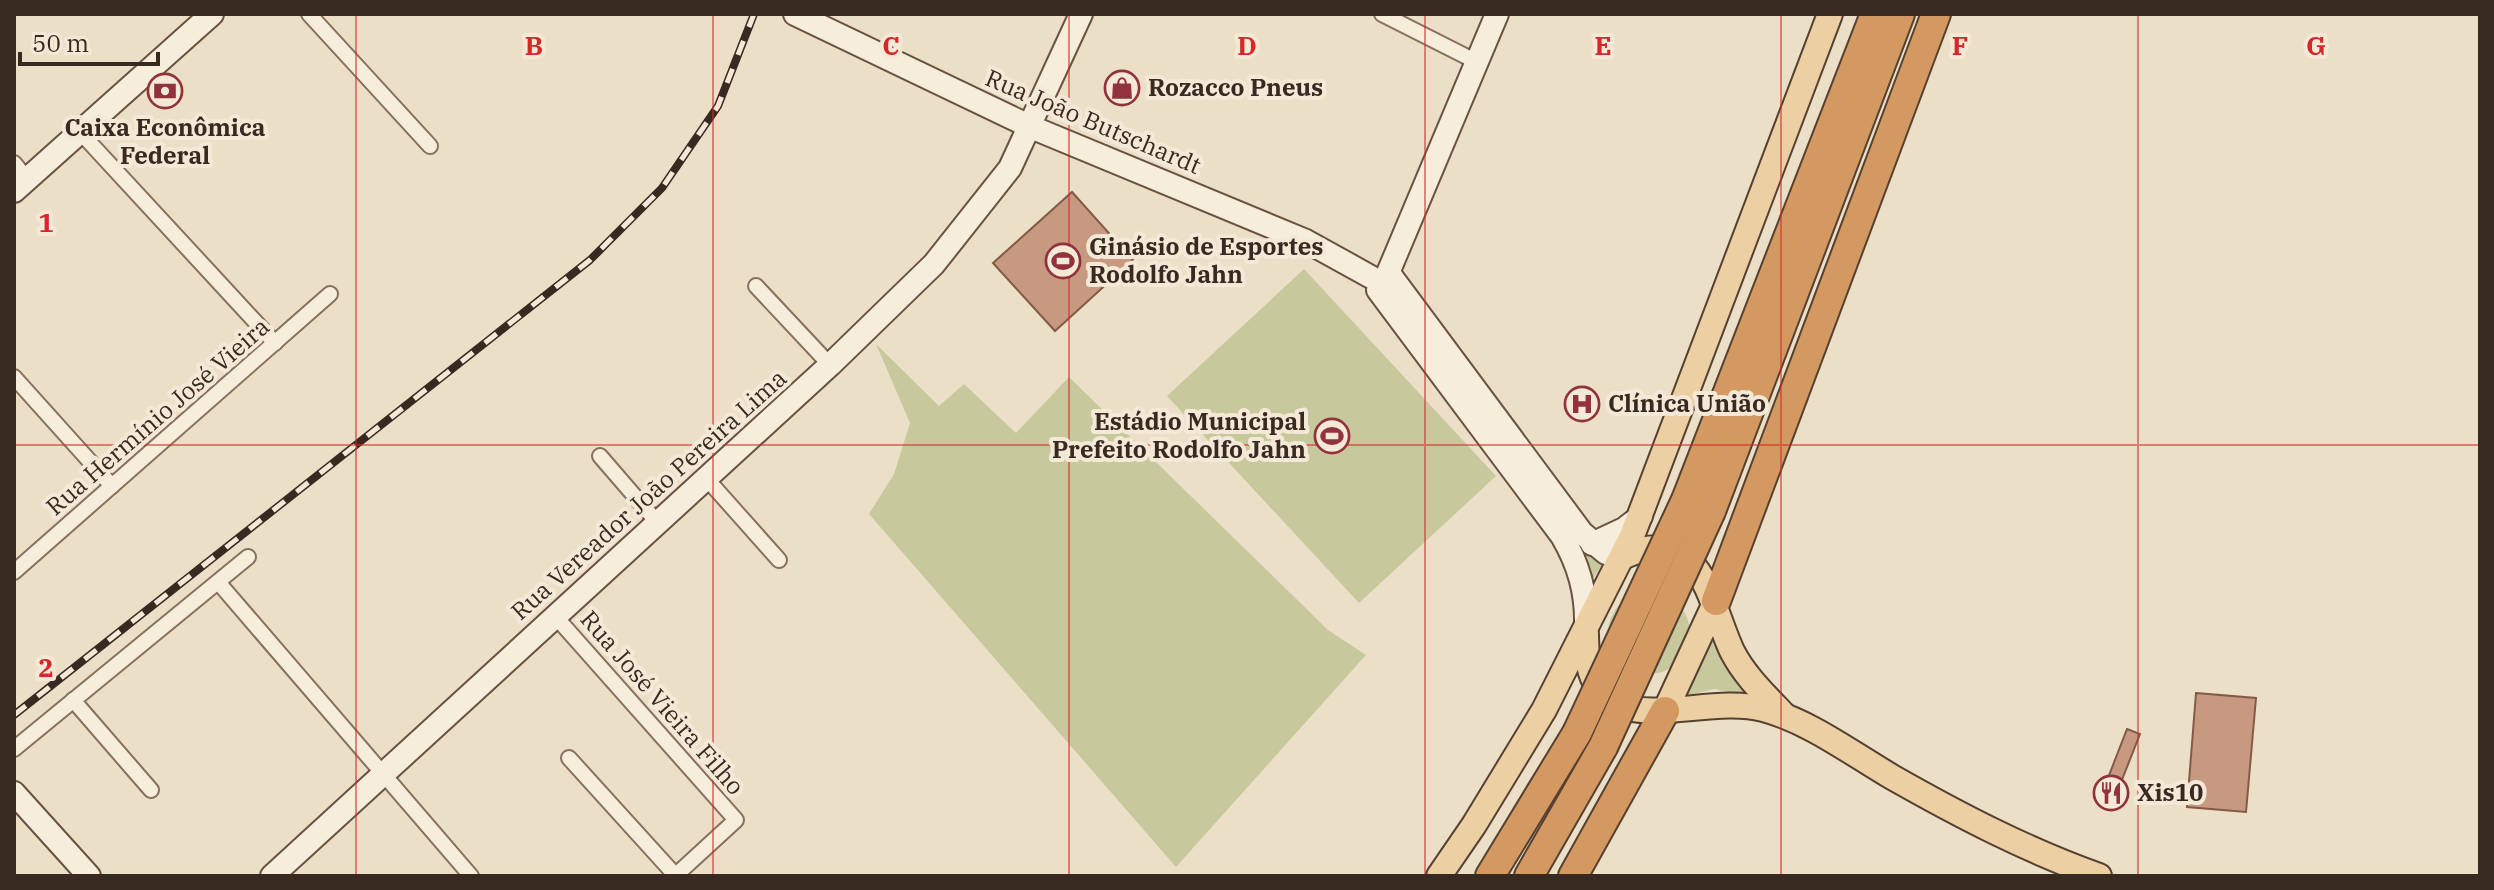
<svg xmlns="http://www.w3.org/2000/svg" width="2494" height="890" font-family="'IBM Plex Serif',serif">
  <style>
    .green { fill: #c7c99d }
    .building { fill: #c79981; stroke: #845a46; stroke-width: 2 }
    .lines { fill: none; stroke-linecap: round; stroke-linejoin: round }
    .street-casing { stroke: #87715e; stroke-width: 18 }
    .secondary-casing { stroke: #695241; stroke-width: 26 }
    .primary-casing { stroke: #554032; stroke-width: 28 }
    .highway-casing { stroke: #554032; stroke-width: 32 }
    .street { stroke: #f7eddb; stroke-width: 14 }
    .secondary { stroke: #f7eddb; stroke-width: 22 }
    .primary { stroke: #ecd0a3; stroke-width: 24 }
    .highway { stroke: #d49960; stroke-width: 28 }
    .rail-casing { stroke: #382a21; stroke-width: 8 }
    .rail { stroke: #f4e9d7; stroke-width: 5; stroke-dasharray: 15; stroke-linecap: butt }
    .highway-bridge-casing { stroke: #554032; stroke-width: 32; stroke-linecap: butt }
    .highway-bridge { stroke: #d49960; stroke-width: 28 }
    .grid { fill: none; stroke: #d62828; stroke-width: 2; stroke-opacity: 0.55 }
    .labels { text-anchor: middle; stroke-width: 8; stroke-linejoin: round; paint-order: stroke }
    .poi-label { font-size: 24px; font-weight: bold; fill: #382a21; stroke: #f4e9d7; text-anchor: start }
    .street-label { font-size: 24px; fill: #382a21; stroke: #f4e9d7 }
    .grid-label { font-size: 26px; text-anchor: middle; font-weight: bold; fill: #d62828; stroke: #f4e9d7; stroke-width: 8; stroke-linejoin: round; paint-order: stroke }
  </style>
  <rect width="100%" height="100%" fill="#ecdfc8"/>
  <g class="green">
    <polygon points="1304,269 1496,476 1359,603 1167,396"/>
    <polygon points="876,344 939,406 964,384 1016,433 1069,377 1328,630 1366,655 1176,867 869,514 894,474 910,423"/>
    <polygon points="1577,546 1604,561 1591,582"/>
    <circle cx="1649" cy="633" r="41"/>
    <polygon points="1712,639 1725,667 1752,697 1714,689 1686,696"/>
  </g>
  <g class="building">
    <polygon points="1072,192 1133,260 1055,331 993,263"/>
    <polygon points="2196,693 2256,698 2246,812 2187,807"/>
    <polygon points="2127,729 2140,734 2114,800 2101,796"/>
  </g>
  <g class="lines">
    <g class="street-casing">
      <g id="street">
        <polyline points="309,14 430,146"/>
        <polyline points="1382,14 1477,62"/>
        <polyline points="80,132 275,343"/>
        <polyline points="14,163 27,179"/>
        <polyline points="756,286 830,365"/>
        <polyline points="14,377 112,486"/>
        <polyline points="600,456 657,522"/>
        <polyline points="706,478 779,560"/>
        <polyline points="14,572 330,294"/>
        <polyline points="218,582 471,876"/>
        <polyline points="555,616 736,820 675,876"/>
        <polyline points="73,700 151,790"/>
        <polyline points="14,749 248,557"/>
        <polyline points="569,758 676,876"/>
      </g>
    </g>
    <g class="secondary-casing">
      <g id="secondary">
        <polyline points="795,14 1031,127 1306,241 1371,277"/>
        <polyline points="14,191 212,14"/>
        <polyline points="1388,273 1497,14"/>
        <polyline points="1391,276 1582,533 1606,553 1622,557"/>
        <path d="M1378 290 1562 536C1579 565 1587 593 1586 627"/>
        <polyline points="1592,544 1624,529 1641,516"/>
        <polyline points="14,793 89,876"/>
        <polyline points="272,876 830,365 934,264 1010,168 1081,14"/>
      </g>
    </g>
    <g class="primary-casing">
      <g id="primary">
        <path d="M1622 557C1702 521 1709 602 1732 651 1744 675 1765 695 1783 714"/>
        <path d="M1586 634C1585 756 1694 691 1763 709 1809 721 1851 753 1892 777 1959 815 2026 850 2099 876"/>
        <polyline points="1665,711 1716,601"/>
        <polyline points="1439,876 1474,825 1544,710 1632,536 1830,14"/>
      </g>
    </g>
    <g class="highway-casing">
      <g id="highway">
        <polyline points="1686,500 1875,14"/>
        <polyline points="1711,511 1900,14"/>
        <polyline points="1716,601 1936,14"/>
        <polyline points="1490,876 1577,733"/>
        <polyline points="1529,876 1603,747"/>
        <polyline points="1573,876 1665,711"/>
      </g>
    </g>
    <use href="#street" class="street"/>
    <use href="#secondary" class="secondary"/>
    <use href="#primary" class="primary"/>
    <use href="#highway" class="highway"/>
    <g class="rail-casing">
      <polyline id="rail" points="14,715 590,260 662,188 718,106 754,14"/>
    </g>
    <use href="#rail" class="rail"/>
    <g class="highway-bridge-casing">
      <g id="highway-bridge">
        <polyline points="1577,733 1686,500"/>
        <polyline points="1603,747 1711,511"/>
      </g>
    </g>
    <use href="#highway-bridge" class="highway-bridge"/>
  </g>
  <path class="grid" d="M356 14V876M713 14V876M1069 14V876M1425 14V876M1781 14V876M2138 14V876M14 445H2480"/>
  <defs>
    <g id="shop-ring" transform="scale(1.8)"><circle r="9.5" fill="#f4e9d7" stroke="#92323a" stroke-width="1.5"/><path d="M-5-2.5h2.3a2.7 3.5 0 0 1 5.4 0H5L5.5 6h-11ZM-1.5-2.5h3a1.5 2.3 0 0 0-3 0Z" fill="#92323a"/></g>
    <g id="bank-ring" transform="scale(1.8)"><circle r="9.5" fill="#f4e9d7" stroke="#92323a" stroke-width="1.5"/><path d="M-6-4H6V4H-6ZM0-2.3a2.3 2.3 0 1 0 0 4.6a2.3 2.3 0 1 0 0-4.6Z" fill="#92323a"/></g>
    <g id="stadium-ring" transform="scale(1.8)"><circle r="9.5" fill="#f4e9d7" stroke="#92323a" stroke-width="1.5"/><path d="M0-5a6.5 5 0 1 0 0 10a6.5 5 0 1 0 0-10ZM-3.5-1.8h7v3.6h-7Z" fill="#92323a"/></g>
    <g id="hospital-ring" transform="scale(1.8)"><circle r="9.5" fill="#f4e9d7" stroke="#92323a" stroke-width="1.5"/><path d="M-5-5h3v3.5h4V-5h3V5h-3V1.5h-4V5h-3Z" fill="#92323a"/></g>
    <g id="restaurant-ring" transform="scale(1.8)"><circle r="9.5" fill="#f4e9d7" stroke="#92323a" stroke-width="1.5"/><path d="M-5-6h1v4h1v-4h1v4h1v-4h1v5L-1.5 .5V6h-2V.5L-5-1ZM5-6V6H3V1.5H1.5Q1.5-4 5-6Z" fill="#92323a"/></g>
  </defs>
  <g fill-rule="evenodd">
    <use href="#shop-ring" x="1122" y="88"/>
    <use href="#bank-ring" x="165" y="91"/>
    <use href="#stadium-ring" x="1063" y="261"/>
    <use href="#hospital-ring" x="1582" y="404"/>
    <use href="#stadium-ring" x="1332" y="436"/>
    <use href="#restaurant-ring" x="2111" y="793"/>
  </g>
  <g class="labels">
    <g class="poi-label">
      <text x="1148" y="96">Rozacco Pneus</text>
      <text x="165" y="136" text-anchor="middle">Caixa Econômica<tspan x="165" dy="28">Federal</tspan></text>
      <text x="1089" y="255">Ginásio de Esportes<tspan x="1089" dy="28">Rodolfo Jahn</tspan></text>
      <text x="1608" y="412">Clínica União</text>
      <text x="1306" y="430" text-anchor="end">Estádio Municipal<tspan x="1306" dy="28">Prefeito Rodolfo Jahn</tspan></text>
      <text x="2137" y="801">Xis10</text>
    </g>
    <g class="street-label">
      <text transform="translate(1093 122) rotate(23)" y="8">Rua João Butschardt</text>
      <text transform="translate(158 417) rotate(-41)" y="8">Rua Hermínio José Vieira</text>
      <text transform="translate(649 495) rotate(-42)" y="8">Rua Vereador João Pereira Lima</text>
      <text transform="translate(662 703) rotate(49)" y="8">Rua José Vieira Filho</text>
    </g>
  </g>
  <g class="grid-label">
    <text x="534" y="55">B</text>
    <text x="891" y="55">C</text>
    <text x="1247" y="55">D</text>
    <text x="1603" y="55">E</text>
    <text x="1960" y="55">F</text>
    <text x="2316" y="55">G</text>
    <text x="46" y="232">1</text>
    <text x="46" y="677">2</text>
  </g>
  <rect width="2494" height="890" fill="none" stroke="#382a21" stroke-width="32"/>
  <path d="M20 52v12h138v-12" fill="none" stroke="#382a21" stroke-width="4"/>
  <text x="32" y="52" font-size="24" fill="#382a21" stroke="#f4e9d7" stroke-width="6" paint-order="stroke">50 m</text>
</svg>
